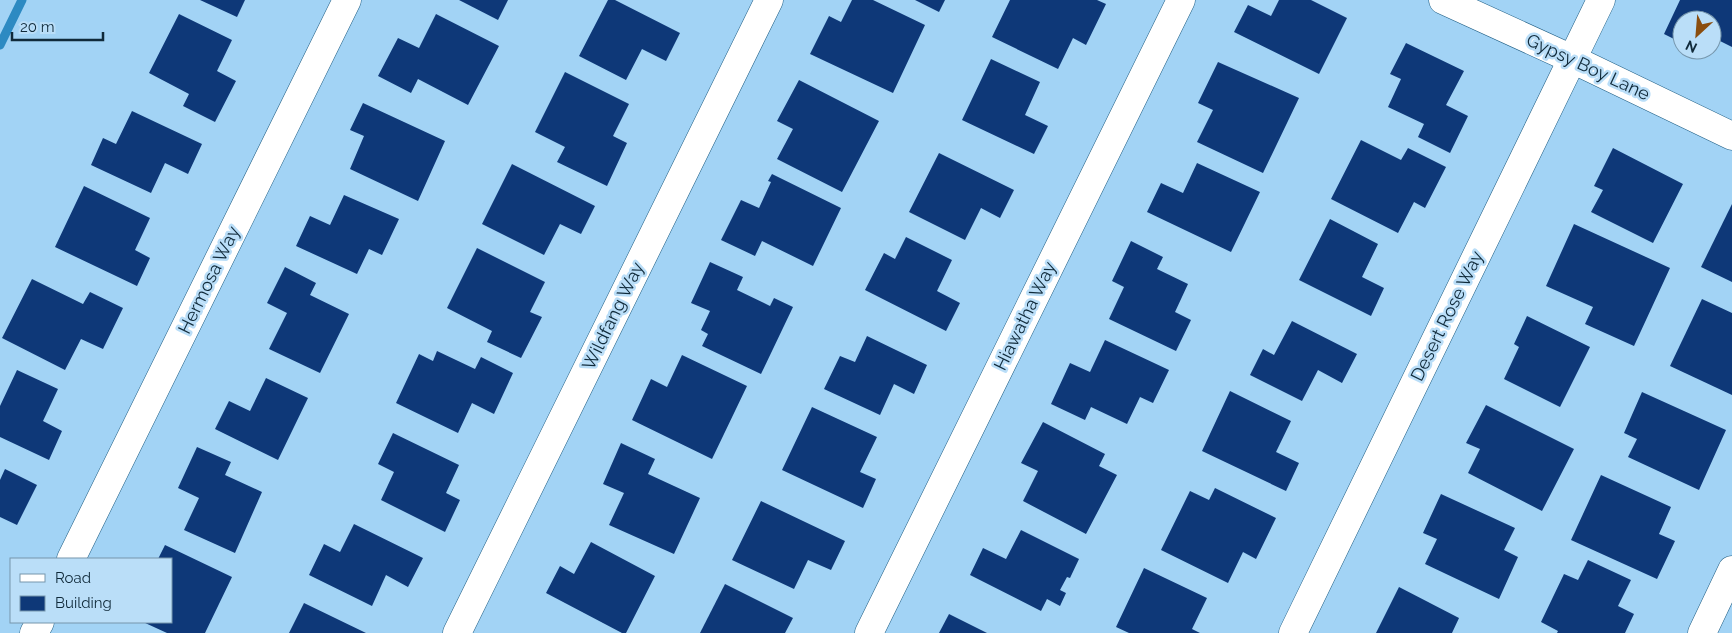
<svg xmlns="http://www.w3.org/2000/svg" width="1732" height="633" font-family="Raleway,sans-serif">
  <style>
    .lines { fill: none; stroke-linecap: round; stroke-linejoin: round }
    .stream { stroke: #2d8ac2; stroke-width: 9 }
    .building { fill: #0e3878 }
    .minor-casing { stroke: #1f5e84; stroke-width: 29 }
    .minor { stroke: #fff; stroke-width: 28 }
    .labels { text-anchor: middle; stroke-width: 5; stroke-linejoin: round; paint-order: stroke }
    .street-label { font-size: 18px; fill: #102a3a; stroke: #badef8 }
  </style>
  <rect width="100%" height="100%" fill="#a2d3f5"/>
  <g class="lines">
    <polyline class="stream" points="0,45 22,0"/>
  </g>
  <g class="building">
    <polygon points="200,0 245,0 237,17"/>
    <polygon points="459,0 508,0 498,20"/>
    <polygon points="608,0 615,0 680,33 666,61 642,49 626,80 579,56"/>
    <polygon points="852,0 873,0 925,25 893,93 810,54 829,16 841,22"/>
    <polygon points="915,0 945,0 939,12"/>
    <polygon points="1010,0 1097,0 1106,4 1086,45 1073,38 1058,69 992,37"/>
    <polygon points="1279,0 1311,0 1347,18 1319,74 1234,32 1248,5 1271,16"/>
    <polygon points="1680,0 1732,0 1732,47 1712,37 1712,20 1682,20 1682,43 1664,34"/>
    <polygon points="179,14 232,40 217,71 236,81 215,122 183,106 189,94 149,73"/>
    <polygon points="436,14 499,46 468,105 418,79 411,93 378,76 398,38 419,48"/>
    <polygon points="1406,43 1464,71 1446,105 1468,116 1450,153 1418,137 1424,124 1388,107 1401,79 1390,74"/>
    <polygon points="991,59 1040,82 1025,115 1048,126 1034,154 962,120"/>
    <polygon points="1218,62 1299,98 1263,173 1197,142 1213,110 1198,103"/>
    <polygon points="565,72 629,104 613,136 627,143 607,186 557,162 565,147 535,132"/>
    <polygon points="799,80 879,121 842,192 777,159 793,129 777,121"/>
    <polygon points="363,103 445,141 418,201 350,169 364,136 350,130"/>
    <polygon points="132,111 202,144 188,174 165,163 151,193 91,165 103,138 116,144"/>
    <polygon points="1361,140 1401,160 1408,148 1446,167 1425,208 1414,202 1398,233 1331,199"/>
    <polygon points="1613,148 1683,184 1653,243 1591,212 1603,190 1594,186"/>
    <polygon points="939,153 1014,190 1000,218 981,208 965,240 909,212"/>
    <polygon points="1197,163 1260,192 1231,252 1147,212 1161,183 1183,193"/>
    <polygon points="512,164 595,206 581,234 560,224 544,255 482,224"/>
    <polygon points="772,174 841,208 813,266 762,241 755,256 721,240 741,200 759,208 771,182 768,181"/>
    <polygon points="84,186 150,218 135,250 150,258 137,286 55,247"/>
    <polygon points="344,195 399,219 382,255 369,249 357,274 296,246 310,216 330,225"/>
    <polygon points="1732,204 1732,282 1701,267"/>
    <polygon points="1330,219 1378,244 1362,277 1384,288 1371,316 1299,280"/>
    <polygon points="1574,224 1670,268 1634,346 1585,324 1593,307 1546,286"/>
    <polygon points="906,237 952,260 937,291 960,303 946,331 865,290 884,253 895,259"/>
    <polygon points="1131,241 1163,257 1157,269 1188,284 1175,312 1191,320 1176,351 1109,319 1124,287 1112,281"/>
    <polygon points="477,248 545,282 530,312 542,317 521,358 487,342 492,331 447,308"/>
    <polygon points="710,262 743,277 737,290 770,306 774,298 793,307 761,374 702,346 708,334 701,330 710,311 691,303"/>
    <polygon points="285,267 316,283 310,295 349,314 320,373 269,349 287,313 267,303"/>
    <polygon points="32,279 83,304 90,292 123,308 103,349 81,339 65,370 2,338"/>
    <polygon points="1702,299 1732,313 1732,395 1670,366"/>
    <polygon points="1527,316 1590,347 1560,407 1504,379 1519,347 1514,344"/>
    <polygon points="1292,321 1357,354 1342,383 1318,370 1302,401 1250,375 1263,349 1274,355"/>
    <polygon points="867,336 927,365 914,394 894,384 880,415 824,389 840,356 855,362"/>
    <polygon points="1105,340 1169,370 1153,403 1140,397 1127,424 1091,407 1085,420 1051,404 1070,363 1090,372"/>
    <polygon points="437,351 475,369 481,357 513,373 494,414 472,403 458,433 396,403 419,354 433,361"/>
    <polygon points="682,355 747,386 712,459 632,420 651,379 667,387"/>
    <polygon points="17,370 58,389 43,421 62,431 49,460 0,437 0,406"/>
    <polygon points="266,378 308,398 278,460 215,429 229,401 250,411"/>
    <polygon points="1230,391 1291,421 1276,452 1299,463 1286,491 1202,451"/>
    <polygon points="1642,392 1726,430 1699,490 1628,457 1637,439 1624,433"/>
    <polygon points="1486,405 1574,449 1542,511 1468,473 1480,449 1466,443"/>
    <polygon points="812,407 877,437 860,472 876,479 863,508 782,470"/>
    <polygon points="1043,422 1105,454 1099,466 1117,475 1086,534 1023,501 1038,471 1021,463"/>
    <polygon points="393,433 459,465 446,493 460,500 445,532 381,500 394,472 378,464"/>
    <polygon points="621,443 655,459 648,474 700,498 674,554 609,525 624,493 603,484"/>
    <polygon points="197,447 231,462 225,475 262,492 235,553 184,530 199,498 178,488"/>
    <polygon points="5,469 37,485 17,525 0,517 0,480"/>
    <polygon points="1601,475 1671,507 1659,534 1675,541 1657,579 1571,540"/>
    <polygon points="1215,488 1276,518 1256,559 1243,552 1228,583 1161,550 1190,491 1209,500"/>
    <polygon points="1441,494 1515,528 1504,550 1518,557 1499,599 1425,564 1437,539 1423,533"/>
    <polygon points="761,501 845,541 831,570 808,560 794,589 732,560"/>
    <polygon points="354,524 423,558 408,587 386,575 372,606 309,575 324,544 340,552"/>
    <polygon points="1021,530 1079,559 1070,578 1067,577 1060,590 1066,593 1060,606 1047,599 1041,611 970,575 983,548 1006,559"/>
    <polygon points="591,542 655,576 626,633 622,633 546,593 560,566 574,574"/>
    <polygon points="165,545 232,577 205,633 167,633 143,622 171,622 171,559 158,559"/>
    <polygon points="1588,560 1631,580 1618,606 1634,614 1625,633 1557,633 1558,631 1541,622 1564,574 1578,580"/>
    <polygon points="1144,568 1207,598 1192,629 1200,633 1129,633 1116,627"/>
    <polygon points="725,584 793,618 785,633 700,633"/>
    <polygon points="1399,587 1459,618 1452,633 1376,633"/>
    <polygon points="304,603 366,633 289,633"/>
    <polygon points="949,614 987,633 939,633"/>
  </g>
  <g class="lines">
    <g class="minor-casing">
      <g id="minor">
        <polyline points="1443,0 1572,59 1732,136"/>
        <polyline points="71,559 347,0"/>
        <polyline points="34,633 40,622"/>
        <polyline points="457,633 769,0"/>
        <polyline points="869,633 1181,0"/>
        <polyline points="1293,633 1601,0"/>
        <polyline points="1702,633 1732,570"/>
      </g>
    </g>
    <use href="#minor" class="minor"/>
  </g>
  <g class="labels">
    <g class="street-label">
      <text transform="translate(1588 67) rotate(25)" y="6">Gypsy Boy Lane</text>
      <text transform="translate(209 280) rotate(-64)" y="6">Hermosa Way</text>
      <text transform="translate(613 316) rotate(-64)" y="6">Wildfang Way</text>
      <text transform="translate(1025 316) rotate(-64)" y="6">Hiawatha Way</text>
      <text transform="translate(1447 316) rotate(-64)" y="6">Desert Rose Way</text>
    </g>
  </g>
  <rect x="10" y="558" width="162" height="65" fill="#badef8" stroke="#7696ac"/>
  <rect x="20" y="574" width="25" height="8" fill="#ffffff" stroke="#7696ac"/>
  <text x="55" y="583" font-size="15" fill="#102a3a">Road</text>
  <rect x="20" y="596" width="25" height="15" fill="#0e3878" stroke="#7696ac"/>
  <text x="55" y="608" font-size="15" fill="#102a3a">Building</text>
  <g transform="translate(1697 35) rotate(206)"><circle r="24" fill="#badef8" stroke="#7696ac"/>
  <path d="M0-4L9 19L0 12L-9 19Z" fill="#8a4d0e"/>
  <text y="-8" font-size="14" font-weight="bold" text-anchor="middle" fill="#102a3a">N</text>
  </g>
  <path d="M12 32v8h91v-8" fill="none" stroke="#102a3a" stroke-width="2.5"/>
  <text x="20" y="32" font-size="15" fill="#102a3a" stroke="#badef8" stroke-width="4" paint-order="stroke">20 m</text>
</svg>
